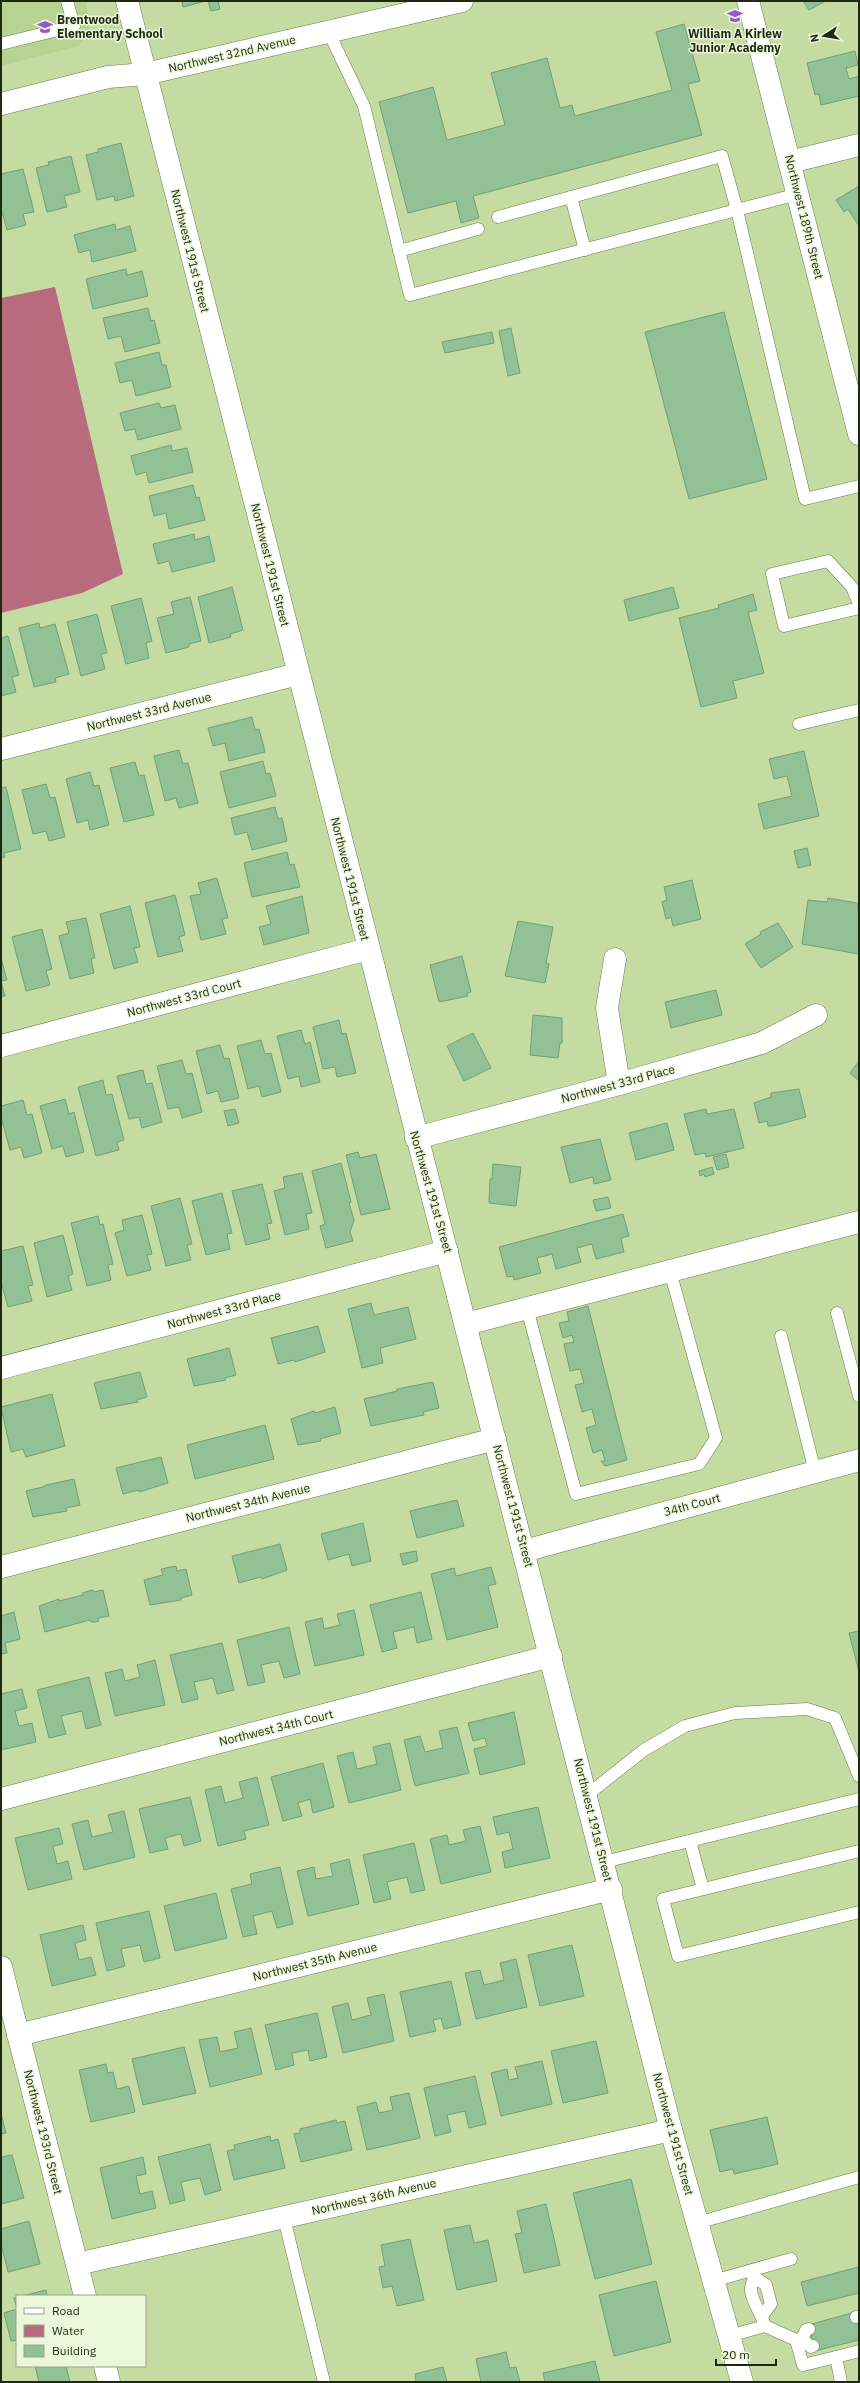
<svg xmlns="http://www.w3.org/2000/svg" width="860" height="2383" font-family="'IBM Plex Sans',sans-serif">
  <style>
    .built { fill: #b8d292 }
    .water { fill: #b76b7c }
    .building { fill: #91c194; stroke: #72a075 }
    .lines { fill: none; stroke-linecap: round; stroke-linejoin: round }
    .lane-casing { stroke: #687d47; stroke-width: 13 }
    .street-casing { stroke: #687d47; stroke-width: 23 }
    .secondary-casing { stroke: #687d47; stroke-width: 23 }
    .lane { stroke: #fff; stroke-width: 12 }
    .street { stroke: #fff; stroke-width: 22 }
    .secondary { stroke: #fff; stroke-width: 22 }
    .labels { text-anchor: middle; stroke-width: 3; stroke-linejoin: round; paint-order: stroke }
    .poi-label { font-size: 12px; font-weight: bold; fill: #1f2811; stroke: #ebf7da; text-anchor: start }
    .street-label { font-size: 12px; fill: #1f2811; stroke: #ebf7da }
  </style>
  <rect width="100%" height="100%" fill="#c4dba2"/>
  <polygon class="built" points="1,1 85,1 90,20 88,34 78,46 1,66"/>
  <polygon class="water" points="55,287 123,574 82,593 1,613 1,298"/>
  <g class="building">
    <polygon points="182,1 206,1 183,7"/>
    <polygon points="208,1 218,1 220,9 211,11"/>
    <polygon points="803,1 826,1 809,10"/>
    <polygon points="684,24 700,81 688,84 702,135 473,196 479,218 461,223 456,201 408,213 379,102 433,87 447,140 505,125 491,73 547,58 560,108 572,105 575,116 672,90 656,32"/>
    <polygon points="855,51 858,65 846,68 849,79 859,76 859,96 821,105 819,94 815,95 807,63"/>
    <polygon points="121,143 134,196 115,201 114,196 97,200 86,155 98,152 98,149"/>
    <polygon points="71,156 80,192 64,196 67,207 47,212 36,168 49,165 48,162"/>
    <polygon points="23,169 34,212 23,214 26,225 7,230 1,208 1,174"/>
    <polygon points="859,186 859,226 848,209 844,212 836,200"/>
    <polygon points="115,224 116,230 130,226 136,251 92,262 90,250 79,253 74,235"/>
    <polygon points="126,269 127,275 142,271 148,296 93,309 86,279"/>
    <polygon points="148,308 151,321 154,320 160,343 125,352 121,336 108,339 103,318"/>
    <polygon points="724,312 767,479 689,499 645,332"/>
    <polygon points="511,328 520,373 508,376 499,331"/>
    <polygon points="492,332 494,343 445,353 442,342"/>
    <polygon points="159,352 162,365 166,365 171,387 136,396 132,380 120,383 115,363"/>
    <polygon points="159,403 161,408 175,405 181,429 138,440 135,429 125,431 120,413"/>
    <polygon points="171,445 172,451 187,448 193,472 149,483 146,472 136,475 131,456"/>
    <polygon points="193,485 196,498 199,497 205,520 169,529 166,513 154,516 149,496"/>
    <polygon points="194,534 195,540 209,536 215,561 172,572 169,561 158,564 153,544"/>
    <polygon points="232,587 243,630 230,634 231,637 209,643 198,597"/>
    <polygon points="673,587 679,608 629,621 624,600"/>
    <polygon points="753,594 757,610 748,612 764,673 733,681 737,698 701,707 679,618 719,608 718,605"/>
    <polygon points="190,597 201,641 189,644 189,647 166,653 157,618 174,614 171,602"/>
    <polygon points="141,598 152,641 146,643 149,658 126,664 111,606"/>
    <polygon points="97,614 107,653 101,654 105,669 81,676 67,622"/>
    <polygon points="39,623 40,628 55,624 69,674 55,678 56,682 34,687 19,628"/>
    <polygon points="8,636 19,675 12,677 16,692 1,696 1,638"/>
    <polygon points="252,717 255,730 259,729 265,752 229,761 225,743 213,746 208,728"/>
    <polygon points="179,750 183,764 188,763 198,803 179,808 176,798 165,801 154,756"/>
    <polygon points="804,751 819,816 764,829 758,804 792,796 787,776 774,779 769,759"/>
    <polygon points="263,761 266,774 270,773 276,796 229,808 220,772"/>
    <polygon points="135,762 139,776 144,775 154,815 124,822 110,768"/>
    <polygon points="90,772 94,786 99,785 109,825 90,830 88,820 77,823 66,779"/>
    <polygon points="46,784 50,798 55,797 65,837 49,841 46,831 33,834 22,790"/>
    <polygon points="6,787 21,849 4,853 5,857 1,858 1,788"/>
    <polygon points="275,807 278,819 282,818 287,841 252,850 247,832 235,835 231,818"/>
    <polygon points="807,848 811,865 798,868 794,851"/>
    <polygon points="287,852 290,865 294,864 300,887 252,897 244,863"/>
    <polygon points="217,878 228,918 222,919 226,934 201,940 190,896 201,894 198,883"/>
    <polygon points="692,880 701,919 673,926 671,917 666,919 662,902 667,900 664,887"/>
    <polygon points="175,895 185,935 179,937 183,951 158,957 145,903"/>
    <polygon points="302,896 309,933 264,945 259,927 271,924 266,906"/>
    <polygon points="828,898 857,903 859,910 859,954 802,944 808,900 827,902"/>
    <polygon points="130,906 140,947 134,948 138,962 114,969 100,914"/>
    <polygon points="86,918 95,958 91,959 94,973 70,979 59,936 69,933 66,922"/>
    <polygon points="518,921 553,927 546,963 549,964 545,983 505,976"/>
    <polygon points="778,923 793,947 761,968 745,944 761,934 760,932"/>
    <polygon points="42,929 52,969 46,971 50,985 26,991 12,937"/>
    <polygon points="462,956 471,992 467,993 468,996 439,1002 430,965"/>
    <polygon points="1,958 7,980 1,981 5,996 1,997"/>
    <polygon points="716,990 722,1015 671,1028 665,1002"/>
    <polygon points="533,1015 562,1018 562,1043 560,1043 558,1058 530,1055"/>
    <polygon points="339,1020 342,1034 346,1033 356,1073 337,1077 335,1067 323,1069 313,1027"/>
    <polygon points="301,1030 305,1044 310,1042 320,1082 301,1087 299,1076 288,1079 277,1036"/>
    <polygon points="473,1033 491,1068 464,1081 447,1046"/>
    <polygon points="261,1040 265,1054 271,1053 281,1092 262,1097 259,1086 248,1089 237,1046"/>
    <polygon points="220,1045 224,1059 229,1058 239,1098 221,1102 218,1091 207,1094 196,1051"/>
    <polygon points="182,1060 186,1074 192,1073 202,1112 182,1118 179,1107 168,1109 157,1066"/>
    <polygon points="859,1061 859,1081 850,1073"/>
    <polygon points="143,1070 146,1084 152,1083 162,1122 142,1128 139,1117 129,1119 117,1076"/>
    <polygon points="103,1080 106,1095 112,1094 124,1140 117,1142 119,1150 96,1156 78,1087"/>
    <polygon points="799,1089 806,1117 773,1126 768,1126 767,1121 759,1123 754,1103 771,1097 771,1093"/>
    <polygon points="65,1099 69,1114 74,1112 84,1152 66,1157 63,1146 52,1149 40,1106"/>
    <polygon points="23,1100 27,1115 32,1114 42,1153 24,1158 21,1147 10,1150 1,1117 1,1106"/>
    <polygon points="235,1109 239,1123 228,1126 224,1111"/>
    <polygon points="706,1109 707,1114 734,1109 744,1148 706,1157 705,1153 695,1155 684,1114"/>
    <polygon points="667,1123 674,1150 636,1160 629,1133"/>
    <polygon points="600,1139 611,1180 594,1184 593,1177 570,1183 561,1147"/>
    <polygon points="358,1152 360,1158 376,1154 390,1209 361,1215 346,1155"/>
    <polygon points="726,1154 729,1167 717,1170 713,1157"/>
    <polygon points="341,1163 351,1202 349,1203 354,1220 350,1232 353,1241 326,1248 320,1226 325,1224 312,1171"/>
    <polygon points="493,1164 521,1167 516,1206 489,1203 490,1179 492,1179"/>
    <polygon points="712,1167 714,1174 705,1177 704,1174 700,1176 699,1171"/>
    <polygon points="302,1173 312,1213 306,1214 309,1229 285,1235 274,1191 285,1188 283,1177"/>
    <polygon points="262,1184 272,1223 267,1224 270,1239 246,1245 232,1191"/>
    <polygon points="222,1193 232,1233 227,1234 230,1249 206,1255 192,1201"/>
    <polygon points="608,1197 611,1208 596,1211 593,1200"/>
    <polygon points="180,1198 192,1244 187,1245 191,1260 166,1266 151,1206"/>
    <polygon points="623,1214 629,1236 621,1238 624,1252 596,1259 592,1244 577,1248 581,1262 556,1269 552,1254 537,1258 541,1273 514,1280 513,1276 507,1277 499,1247"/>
    <polygon points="142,1215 152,1254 147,1255 151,1270 127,1276 115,1233 124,1230 122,1220"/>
    <polygon points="98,1216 100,1225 103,1224 113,1264 108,1265 111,1280 87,1286 71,1223"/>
    <polygon points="63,1235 73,1274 68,1276 72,1290 47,1297 34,1243"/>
    <polygon points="23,1246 33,1285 28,1286 32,1301 8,1307 1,1282 1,1251"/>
    <polygon points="371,1303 374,1315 408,1307 416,1339 380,1348 383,1363 362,1368 348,1309"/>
    <polygon points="588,1306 627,1460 605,1466 601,1461 605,1461 602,1450 593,1453 586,1428 596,1425 592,1409 582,1412 575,1385 584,1383 580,1369 570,1371 564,1344 574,1342 572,1335 563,1338 559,1323 569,1321 567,1312"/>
    <polygon points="318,1326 325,1352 295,1362 294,1360 278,1364 271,1338"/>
    <polygon points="229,1348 236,1375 225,1378 226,1380 194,1386 187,1359"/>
    <polygon points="140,1372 147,1397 137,1400 138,1402 101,1409 94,1383"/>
    <polygon points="433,1382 439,1408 423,1412 424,1415 371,1426 364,1399 397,1391 397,1389"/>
    <polygon points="52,1394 65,1446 26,1457 23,1449 11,1452 1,1407"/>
    <polygon points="335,1407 341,1433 320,1439 321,1441 298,1445 291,1419 314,1411 315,1413"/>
    <polygon points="265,1425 274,1459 195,1479 187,1445"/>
    <polygon points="161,1457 168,1483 139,1492 139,1490 123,1494 116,1468"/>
    <polygon points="74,1479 80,1505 66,1508 67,1511 33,1517 26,1491 43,1487 46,1485"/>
    <polygon points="457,1500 464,1526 417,1538 410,1511"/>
    <polygon points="363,1523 371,1561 352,1566 349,1554 328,1560 321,1534"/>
    <polygon points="280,1544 287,1570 262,1579 261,1577 239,1583 232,1556"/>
    <polygon points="416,1551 418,1561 403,1565 400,1554"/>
    <polygon points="176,1566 177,1571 186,1569 192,1595 181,1598 181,1600 150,1605 144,1580 163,1575 161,1569"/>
    <polygon points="491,1567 496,1584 488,1586 498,1627 447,1640 431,1574 454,1568 456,1576"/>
    <polygon points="93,1590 94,1592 103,1590 109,1616 98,1618 99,1621 95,1622 91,1622 90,1620 45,1632 39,1606 59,1599 59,1601 83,1595 82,1593"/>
    <polygon points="421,1592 432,1639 417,1643 414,1627 393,1632 397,1648 382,1652 370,1605"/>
    <polygon points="354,1610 364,1655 315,1666 305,1622 322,1618 324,1629 340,1625 337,1614"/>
    <polygon points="14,1612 20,1639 5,1643 7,1653 1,1654 1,1616"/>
    <polygon points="289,1627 300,1674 284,1678 279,1661 261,1665 265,1682 248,1686 237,1640"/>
    <polygon points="859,1631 859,1672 849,1633"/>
    <polygon points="222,1643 234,1690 217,1694 213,1678 194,1682 198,1699 182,1703 170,1655"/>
    <polygon points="155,1660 165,1705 115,1716 105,1673 122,1669 125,1681 140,1677 137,1665"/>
    <polygon points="89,1677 101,1725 86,1729 82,1711 61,1716 66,1734 49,1738 37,1690"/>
    <polygon points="22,1689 27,1708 15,1711 19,1726 32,1723 36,1742 1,1750 1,1694"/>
    <polygon points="514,1712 525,1764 480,1775 474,1749 487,1746 485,1738 473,1741 468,1723"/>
    <polygon points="457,1727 469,1773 415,1786 404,1740 420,1736 425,1752 443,1748 439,1731"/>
    <polygon points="390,1743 401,1790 349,1803 337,1756 353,1752 357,1769 377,1764 373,1747"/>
    <polygon points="323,1763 334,1807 313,1813 310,1799 298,1803 302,1816 283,1821 271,1777"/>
    <polygon points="257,1777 269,1825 244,1831 246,1839 218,1846 205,1790 221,1786 225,1803 243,1798 239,1782"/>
    <polygon points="190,1797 201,1841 184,1846 181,1834 165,1838 168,1849 150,1853 139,1809"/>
    <polygon points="538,1807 550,1858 505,1868 502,1852 513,1849 509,1832 497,1835 493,1817"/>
    <polygon points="124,1811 135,1857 84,1870 72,1824 88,1820 92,1837 113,1832 108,1815"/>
    <polygon points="480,1826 491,1872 441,1884 430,1839 447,1835 449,1845 466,1841 463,1830"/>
    <polygon points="59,1828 63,1844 53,1846 57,1864 68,1861 72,1879 28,1890 15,1838"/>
    <polygon points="414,1843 425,1890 411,1893 407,1877 387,1882 391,1899 374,1903 363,1855"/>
    <polygon points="349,1859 359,1904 308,1916 297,1871 314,1867 316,1879 333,1876 330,1864"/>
    <polygon points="280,1867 293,1924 277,1928 272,1911 253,1916 257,1934 243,1937 231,1889 252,1884 250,1874"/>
    <polygon points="216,1893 227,1938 175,1951 164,1906"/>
    <polygon points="149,1911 160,1958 144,1962 140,1945 121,1949 125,1966 107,1971 96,1923"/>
    <polygon points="83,1925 86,1940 75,1943 79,1960 91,1957 96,1975 52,1986 40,1935"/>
    <polygon points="572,1945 584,1996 540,2006 528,1955"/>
    <polygon points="516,1959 527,2007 476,2019 465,1973 480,1970 484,1985 504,1980 500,1963"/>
    <polygon points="451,1981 461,2025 444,2029 441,2018 433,2020 436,2031 410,2037 400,1992"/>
    <polygon points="384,1994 394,2041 343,2053 332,2007 348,2003 352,2020 371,2015 367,1998"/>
    <polygon points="317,2013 327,2057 310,2061 308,2050 292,2053 294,2065 276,2070 265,2025"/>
    <polygon points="251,2028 262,2074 210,2087 199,2040 217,2037 220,2052 238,2048 234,2032"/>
    <polygon points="596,2041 608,2093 563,2103 551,2051"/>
    <polygon points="184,2047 196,2093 143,2105 132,2059"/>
    <polygon points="542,2061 552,2104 501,2116 491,2073 507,2069 509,2080 518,2078 515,2067"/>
    <polygon points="106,2064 108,2073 113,2072 117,2089 129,2086 135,2112 91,2122 79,2070"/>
    <polygon points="475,2076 486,2124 469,2128 465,2111 447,2115 451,2132 435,2136 424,2088"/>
    <polygon points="409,2093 420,2138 367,2150 357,2107 376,2102 379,2113 393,2110 390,2097"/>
    <polygon points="1,2113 6,2133 1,2134"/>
    <polygon points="767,2117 778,2164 734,2174 733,2169 720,2172 710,2130"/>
    <polygon points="336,2120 337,2123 345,2121 352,2150 301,2162 294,2134 300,2133 300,2129"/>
    <polygon points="270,2136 271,2141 278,2139 285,2168 234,2180 227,2151 235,2149 234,2145"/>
    <polygon points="210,2144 221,2190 205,2195 200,2178 181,2182 185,2200 170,2204 158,2157"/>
    <polygon points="12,2155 24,2198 1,2204 1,2157"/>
    <polygon points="143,2157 146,2174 136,2176 140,2194 152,2191 156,2208 112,2219 100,2168"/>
    <polygon points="631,2179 652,2264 595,2279 573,2193"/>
    <polygon points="546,2204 560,2265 524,2273 515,2234 522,2233 517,2211"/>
    <polygon points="29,2221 40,2264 8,2272 1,2244 1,2229"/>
    <polygon points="470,2225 474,2243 488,2240 497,2281 457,2290 444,2230"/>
    <polygon points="410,2239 424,2300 397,2306 392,2286 383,2288 379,2267 385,2266 381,2245"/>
    <polygon points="859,2267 859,2293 807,2306 801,2282"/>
    <polygon points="656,2281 671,2342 614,2356 599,2295"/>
    <polygon points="46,2290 47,2296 21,2296 30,2294"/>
    <polygon points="17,2297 17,2340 11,2341 4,2313 17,2309 14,2298"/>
    <polygon points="855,2312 859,2328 859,2340 815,2351 808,2325"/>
    <polygon points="506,2352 510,2368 516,2367 520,2382 481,2382 476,2359"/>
    <polygon points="595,2361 600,2382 545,2382 543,2373"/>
    <polygon points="35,2366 66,2366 70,2382 39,2382"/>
    <polygon points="443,2367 447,2382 416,2382 415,2374"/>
  </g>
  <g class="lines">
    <g class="lane-casing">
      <g id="lane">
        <polyline points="329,33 364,106 410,295 798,194"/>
        <polyline points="1,44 74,26 67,1"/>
        <polyline points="571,197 585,250"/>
        <polyline points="498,217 722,156 737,210 805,499 859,486"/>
        <polyline points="399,251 478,229"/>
        <polyline points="859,604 852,587 828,561 772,574 784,626 859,608"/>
        <polyline points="799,724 859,710"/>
        <polyline points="527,1308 576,1494 699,1464 716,1438 670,1271"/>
        <polyline points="837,1313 859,1396"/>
        <polyline points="781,1336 815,1472"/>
        <polyline points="587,1795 644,1750 685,1726 735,1713 807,1709 835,1718 859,1776"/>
        <polyline points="690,1841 703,1889"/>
        <polyline points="859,1851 663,1899 678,1956 859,1912"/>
        <polyline points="604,1862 859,1799"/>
        <polyline points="284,2218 324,2382"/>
        <polyline points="697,2223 859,2177"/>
        <path d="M753 2270C756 2280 750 2283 751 2291 753 2304 762 2314 765 2326"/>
        <polyline points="756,2278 766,2285 771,2304 762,2316"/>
        <polyline points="713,2281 791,2259"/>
        <polyline points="856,2317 859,2317"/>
        <polyline points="729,2336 765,2326 796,2340 802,2339 811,2347 813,2346"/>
        <polyline points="802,2339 806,2330 809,2329"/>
        <polyline points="796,2340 803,2365 836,2357"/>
        <polyline points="841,2382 836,2357 859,2351"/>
      </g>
    </g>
    <g class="street-casing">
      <g id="street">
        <polyline points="748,1 859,434"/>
        <polyline points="790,162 859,145"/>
        <polyline points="1,749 298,674"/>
        <polyline points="615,959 607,1008 619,1084"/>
        <polyline points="1,1046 368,949"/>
        <polyline points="416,1138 619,1084 762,1043 816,1015"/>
        <polyline points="466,1324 859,1222"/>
        <polyline points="1,1368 447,1251"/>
        <polyline points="524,1551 859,1460"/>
        <polyline points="1,1567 495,1439"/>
        <polyline points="1,1799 551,1656"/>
        <polyline points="1,1967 85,2296"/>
        <polyline points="18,2035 611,1889"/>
        <polyline points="77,2264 671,2130"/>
        <polyline points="105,2366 109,2382"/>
      </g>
    </g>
    <g class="secondary-casing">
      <g id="secondary">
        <polyline points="127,1 671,2130 742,2382"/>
        <polyline points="1,104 108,77 145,74 462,1"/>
      </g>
    </g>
    <use href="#lane" class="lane"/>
    <use href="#street" class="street"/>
    <use href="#secondary" class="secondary"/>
  </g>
  <defs>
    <g id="school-bare" transform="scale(1.2)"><path d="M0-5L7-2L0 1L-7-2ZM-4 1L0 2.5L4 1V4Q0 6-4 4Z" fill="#9657ce" stroke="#ebf7da" stroke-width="2.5" paint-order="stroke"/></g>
  </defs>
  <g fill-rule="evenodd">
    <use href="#school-bare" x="735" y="16"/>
    <use href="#school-bare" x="45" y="27"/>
  </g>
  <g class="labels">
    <g class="poi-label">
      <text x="57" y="24">Brentwood<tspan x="57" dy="14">Elementary School</tspan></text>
      <text x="735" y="38" text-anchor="middle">William A Kirlew<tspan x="735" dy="14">Junior Academy</tspan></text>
    </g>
    <g class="street-label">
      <text transform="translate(232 54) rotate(-13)" y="4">Northwest 32nd Avenue</text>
      <text transform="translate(804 217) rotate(76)" y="4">Northwest 189th Street</text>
      <text transform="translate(190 251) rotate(76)" y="4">Northwest 191st Street</text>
      <text transform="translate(270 565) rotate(76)" y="4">Northwest 191st Street</text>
      <text transform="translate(149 712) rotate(-14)" y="4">Northwest 33rd Avenue</text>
      <text transform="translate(350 879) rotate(76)" y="4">Northwest 191st Street</text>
      <text transform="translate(184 998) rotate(-15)" y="4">Northwest 33rd Court</text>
      <text transform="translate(618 1084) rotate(-15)" y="4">Northwest 33rd Place</text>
      <text transform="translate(431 1192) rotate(74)" y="4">Northwest 191st Street</text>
      <text transform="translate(224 1310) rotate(-15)" y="4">Northwest 33rd Place</text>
      <text transform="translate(248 1503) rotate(-14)" y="4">Northwest 34th Avenue</text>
      <text transform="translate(692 1505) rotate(-15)" y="4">34th Court</text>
      <text transform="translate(513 1506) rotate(75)" y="4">Northwest 191st Street</text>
      <text transform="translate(276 1728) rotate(-14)" y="4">Northwest 34th Court</text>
      <text transform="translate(593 1820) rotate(76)" y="4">Northwest 191st Street</text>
      <text transform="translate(315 1962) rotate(-14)" y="4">Northwest 35th Avenue</text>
      <text transform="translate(43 2132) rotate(76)" y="4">Northwest 193rd Street</text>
      <text transform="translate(673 2134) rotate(75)" y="4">Northwest 191st Street</text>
      <text transform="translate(374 2197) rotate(-13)" y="4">Northwest 36th Avenue</text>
    </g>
  </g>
  <rect width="860" height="2383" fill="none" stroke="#1f2811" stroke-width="4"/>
  <rect x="16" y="2295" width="130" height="72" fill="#ebf7da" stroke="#99a48a"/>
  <rect x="24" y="2308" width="20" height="6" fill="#ffffff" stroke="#99a48a"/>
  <text x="52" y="2315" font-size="12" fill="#1f2811">Road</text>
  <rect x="24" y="2325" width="20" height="12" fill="#b76b7c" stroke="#99a48a"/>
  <text x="52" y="2335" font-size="12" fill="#1f2811">Water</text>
  <rect x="24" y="2345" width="20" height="12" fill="#91c194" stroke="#99a48a"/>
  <text x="52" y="2355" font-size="12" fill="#1f2811">Building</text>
  <g transform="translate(824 36) rotate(258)" stroke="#ebf7da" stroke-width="3" paint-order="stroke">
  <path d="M0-3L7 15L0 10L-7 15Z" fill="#1f2811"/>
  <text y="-6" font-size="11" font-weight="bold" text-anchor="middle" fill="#1f2811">N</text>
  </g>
  <path d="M716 2359v6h60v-6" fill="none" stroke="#1f2811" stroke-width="2"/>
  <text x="722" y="2359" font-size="12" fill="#1f2811" stroke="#ebf7da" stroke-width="3" paint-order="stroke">20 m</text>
</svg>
